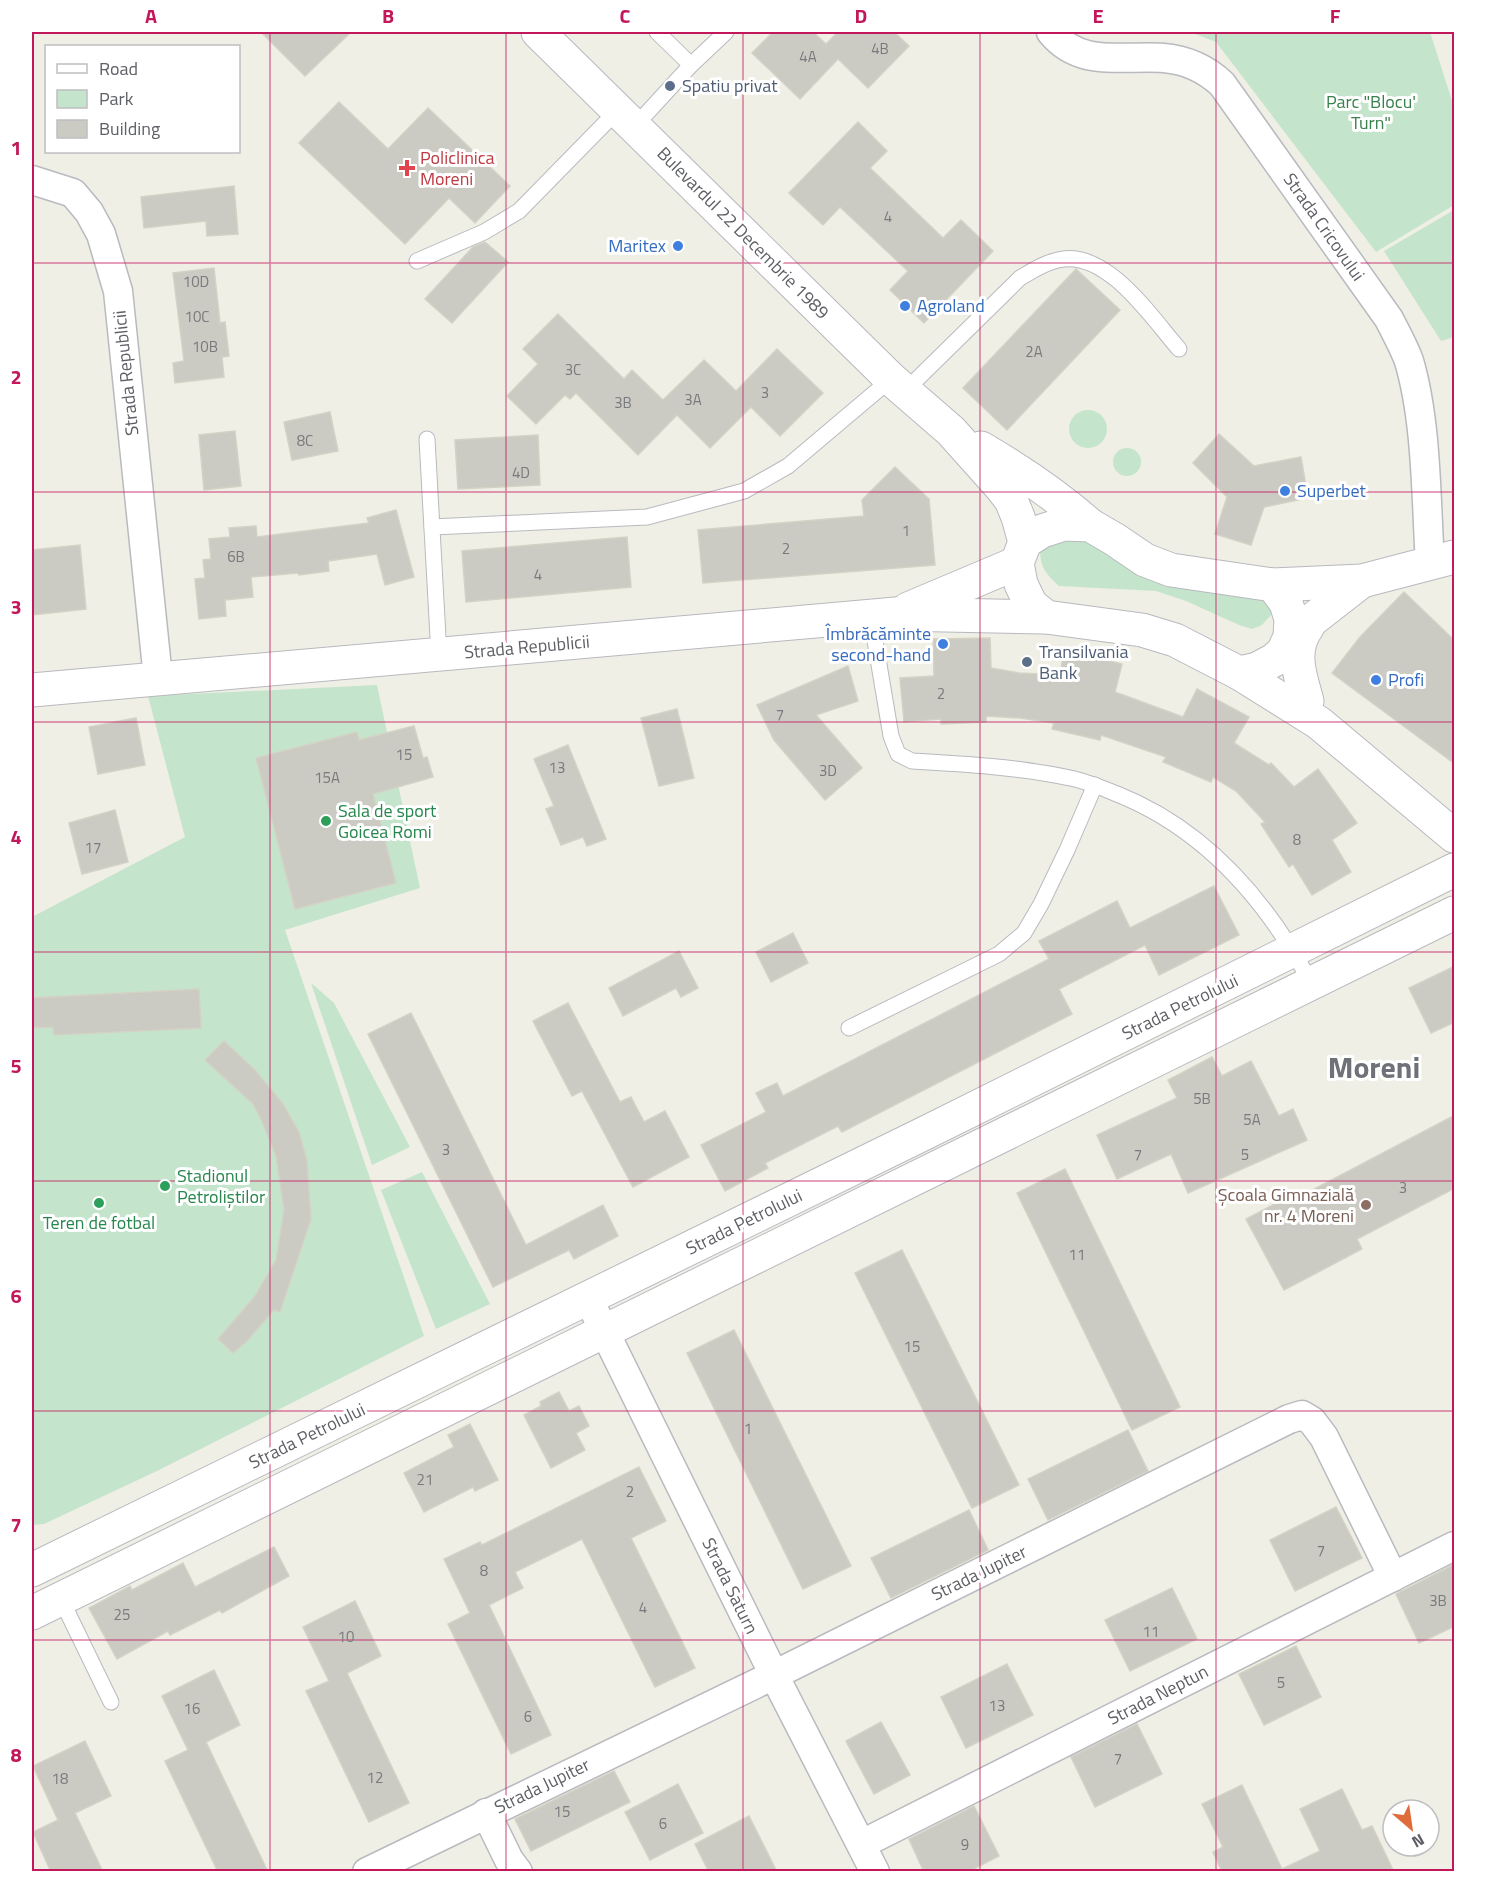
<svg xmlns="http://www.w3.org/2000/svg" width="1486" height="1903" font-family="'Titillium Web',sans-serif">
  <style>
    .green { fill: #c4e5cb }
    .building { fill: #cbcac3; stroke: #d4d2c5; stroke-width: 1.5 }
    .lines { fill: none; stroke-linecap: round; stroke-linejoin: round }
    .service-casing { stroke: #b8babf; stroke-width: 17 }
    .minor-casing { stroke: #b8babf; stroke-width: 31 }
    .tertiary-casing { stroke: #b8babf; stroke-width: 35 }
    .secondary-casing { stroke: #b8b9bf; stroke-width: 35 }
    .service { stroke: #fff; stroke-width: 15 }
    .minor { stroke: #fff; stroke-width: 28 }
    .tertiary { stroke: #fff; stroke-width: 33 }
    .secondary { stroke: #fff; stroke-width: 33 }
    .grid { fill: none; stroke: #c2185b; stroke-width: 1.5; stroke-opacity: 0.55 }
    .service-dot { fill: #5c6f8a; stroke: #fff; stroke-width: 2 }
    .health-dot { fill: #e0444e; stroke: #fff; stroke-width: 2 }
    .shop-dot { fill: #3f7fe0; stroke: #fff; stroke-width: 2 }
    .leisure-dot { fill: #2e9e5b; stroke: #fff; stroke-width: 2 }
    .education-dot { fill: #8d6e63; stroke: #fff; stroke-width: 2 }
    .labels { text-anchor: middle; stroke-width: 6; stroke-linejoin: round; paint-order: stroke }
    .number-label { font-size: 15px; fill: #797a7d }
    .service-label { font-size: 18px; fill: #4e5e75; stroke: #fff; text-anchor: start }
    .park-label { font-size: 18px; fill: #39814c; stroke: #fff }
    .health-label { font-size: 18px; fill: #be3a42; stroke: #fff; text-anchor: start }
    .street-label { font-size: 18px; fill: #5e6066; stroke: #fff }
    .shop-label { font-size: 18px; fill: #366cbe; stroke: #fff; text-anchor: start }
    .leisure-label { font-size: 18px; fill: #27864d; stroke: #fff; text-anchor: start }
    .education-label { font-size: 18px; fill: #785e54; stroke: #fff; text-anchor: end }
    .town-label { font-size: 30px; font-weight: bold; fill: #6f7178; stroke: #fff }
    .neatline { fill: none; stroke: #c2185b; stroke-width: 2 }
    .grid-label { font-size: 20px; text-anchor: middle; font-weight: bold; fill: #c2185b }
  </style>
  <rect width="100%" height="100%" fill="#efefe6"/>
  <g class="green">
    <polygon points="1190,32 1430,32 1454,107 1454,205 1376,252 1216,42"/>
    <polygon points="1454,210 1454,337 1441,341 1384,251"/>
    <circle cx="1088" cy="429" r="19"/>
    <circle cx="1127" cy="462" r="14"/>
    <path d="M1061 530 1262 590 1273 607 1272 614 1262 625 1252 629 1239 625 1186 601 1156 591 1059 586C1045 573 1040 567 1040 547Z"/>
    <polygon points="377,685 420,888 285,930 424,1336 159,1470 44,1524 32,1525 32,917 185,837 148,696"/>
    <polygon points="311,983 334,1003 410,1147 372,1165"/>
    <polygon points="422,1172 490,1304 436,1329 381,1190"/>
  </g>
  <g class="building">
    <polygon points="261,32 351,32 305,76"/>
    <polygon points="773,32 813,32 826,44 838,32 894,32 909,46 868,88 838,59 800,99 752,53"/>
    <polygon points="339,102 388,149 428,108 510,186 475,223 449,198 405,244 299,143"/>
    <polygon points="858,122 887,151 870,168 943,238 961,220 993,251 924,323 890,290 908,271 840,207 823,225 789,193"/>
    <polygon points="234,186 238,234 207,236 206,221 144,228 141,197"/>
    <polygon points="485,242 508,262 452,323 425,299 473,247"/>
    <polygon points="214,268 220,323 225,322 229,356 222,357 224,377 175,383 173,363 184,361 173,273"/>
    <polygon points="1076,269 1120,310 1007,430 963,388"/>
    <polygon points="558,314 624,379 632,370 663,400 704,360 736,391 777,349 823,393 780,436 751,407 710,448 677,415 638,455 576,393 570,399 565,395 536,424 507,396 538,364 523,349"/>
    <polygon points="330,412 338,451 292,460 284,422"/>
    <polygon points="235,431 241,486 204,490 199,435"/>
    <polygon points="1219,434 1254,466 1301,457 1308,498 1264,507 1251,545 1215,534 1227,497 1193,463"/>
    <polygon points="538,435 540,485 458,489 455,440"/>
    <polygon points="895,467 929,499 935,565 703,583 698,530 864,516 862,500"/>
    <polygon points="396,510 414,577 385,585 377,554 328,561 329,571 299,575 298,573 251,577 253,597 225,600 226,616 199,619 195,579 205,578 203,560 211,559 209,539 230,537 229,528 256,526 257,537 369,523 367,518"/>
    <polygon points="627,537 631,587 466,602 462,551"/>
    <polygon points="80,545 86,609 32,615 32,550"/>
    <polygon points="1404,592 1455,641 1455,764 1332,673 1360,637"/>
    <polygon points="990,638 991,668 1019,673 1060,675 1064,650 1122,664 1115,692 1183,717 1197,689 1249,717 1234,743 1269,765 1271,763 1294,787 1318,769 1357,823 1332,840 1351,872 1312,895 1293,864 1289,867 1261,824 1265,822 1236,791 1213,777 1211,782 1163,762 1166,757 1101,735 1100,740 1052,729 1054,723 1020,718 986,716 986,722 941,724 941,719 904,722 900,678 934,676 933,639"/>
    <polygon points="848,666 858,701 816,715 862,768 825,800 774,740 757,705"/>
    <polygon points="677,709 694,778 659,786 641,718"/>
    <polygon points="136,718 145,765 98,774 89,727"/>
    <polygon points="414,726 423,758 427,757 433,777 373,794 396,883 295,909 256,758 357,732 359,740"/>
    <polygon points="568,745 606,839 587,846 583,837 561,845 546,809 554,806 534,759"/>
    <polygon points="115,810 128,862 82,874 69,823"/>
    <polygon points="1214,886 1239,935 1159,975 1145,945 1059,989 1072,1014 842,1132 838,1126 765,1163 768,1168 725,1191 701,1145 766,1112 756,1093 777,1083 783,1096 1049,959 1039,941 1117,901 1130,928"/>
    <polygon points="793,933 808,963 771,982 756,952"/>
    <polygon points="679,951 698,988 681,997 676,988 623,1016 609,988"/>
    <polygon points="1455,966 1455,1022 1431,1033 1409,988"/>
    <polygon points="199,989 201,1028 54,1035 53,1027 32,1028 32,998"/>
    <polygon points="568,1003 620,1102 631,1097 644,1122 665,1111 689,1157 633,1187 582,1091 572,1096 533,1021"/>
    <polygon points="411,1013 526,1245 603,1205 618,1236 574,1259 569,1250 493,1287 368,1034"/>
    <polygon points="224,1041 255,1070 283,1104 299,1132 307,1161 311,1219 280,1312 274,1310 247,1341 233,1353 218,1339 255,1296 276,1260 284,1210 276,1156 260,1117 252,1103 205,1060"/>
    <polygon points="1212,1057 1222,1076 1251,1061 1279,1116 1293,1109 1307,1140 1188,1193 1171,1154 1117,1179 1097,1135 1177,1098 1168,1080"/>
    <polygon points="1455,1115 1455,1188 1357,1239 1362,1249 1284,1290 1246,1219 1284,1199 1286,1204"/>
    <polygon points="1065,1169 1180,1407 1132,1430 1017,1193"/>
    <polygon points="902,1250 1019,1485 972,1508 855,1273"/>
    <polygon points="734,1330 851,1566 803,1589 687,1353"/>
    <polygon points="559,1392 569,1411 579,1406 589,1426 576,1433 585,1450 551,1468 524,1415 541,1406 540,1402"/>
    <polygon points="470,1424 498,1480 475,1491 473,1487 424,1512 404,1473 454,1447 448,1435"/>
    <polygon points="1128,1430 1148,1471 1048,1520 1028,1479"/>
    <polygon points="639,1467 666,1521 631,1538 695,1668 655,1687 582,1539 515,1572 523,1588 489,1605 551,1735 511,1754 448,1624 470,1613 444,1559 480,1542 482,1545"/>
    <polygon points="1336,1507 1362,1558 1295,1591 1270,1540"/>
    <polygon points="969,1510 988,1550 891,1598 871,1558"/>
    <polygon points="274,1547 289,1576 222,1613 220,1610 170,1635 168,1631 117,1659 89,1608 130,1586 132,1590 183,1563 195,1587"/>
    <polygon points="1455,1564 1455,1626 1419,1643 1396,1594"/>
    <polygon points="1172,1588 1197,1639 1130,1671 1105,1620"/>
    <polygon points="355,1601 381,1656 347,1673 409,1803 369,1822 306,1691 329,1681 303,1627"/>
    <polygon points="1296,1646 1321,1697 1264,1725 1239,1674"/>
    <polygon points="1007,1664 1033,1715 966,1748 941,1697"/>
    <polygon points="214,1670 240,1725 206,1742 268,1872 218,1872 165,1761 188,1750 162,1696"/>
    <polygon points="881,1722 910,1775 874,1794 846,1741"/>
    <polygon points="1137,1724 1162,1774 1095,1807 1071,1757"/>
    <polygon points="85,1741 111,1796 75,1813 103,1872 51,1872 33,1832 58,1820 33,1766"/>
    <polygon points="614,1771 630,1802 531,1851 515,1819"/>
    <polygon points="678,1784 703,1833 650,1860 625,1812"/>
    <polygon points="1242,1785 1282,1869 1320,1851 1300,1809 1342,1789 1362,1830 1372,1826 1394,1872 1222,1872 1213,1852 1223,1847 1202,1804"/>
    <polygon points="974,1806 999,1856 968,1872 924,1872 909,1839"/>
    <polygon points="749,1816 777,1872 709,1872 695,1844"/>
  </g>
  <g class="lines">
    <g class="service-casing">
      <g id="service">
        <polyline points="657,32 691,65"/>
        <polyline points="635,126 691,65 726,32"/>
        <polyline points="417,261 484,232 519,211 618,110"/>
        <path d="M905 391 1020 278C1032 271 1044 263 1058 260 1106 248 1151 317 1179 349"/>
        <polyline points="427,439 439,655"/>
        <polyline points="432,527 647,517 744,491 788,466 891,379"/>
        <path d="M871 617 891 736 898 754 912 761C965 764 1018 767 1070 778 1086 781 1102 788 1117 794 1205 829 1267 901 1311 983"/>
        <polyline points="849,1028 999,954 1024,933 1041,904 1067,850 1095,785"/>
        <polyline points="61,1599 111,1702"/>
      </g>
    </g>
    <g class="minor-casing">
      <g id="minor">
        <path d="M1051 32C1080 68 1122 55 1164 58 1186 60 1206 69 1222 84L1389 319C1396 333 1404 347 1409 361 1427 422 1426 500 1430 564"/>
        <polyline points="32,180 73,193 89,212 101,234 118,291 158,678"/>
        <polyline points="588,1298 774,1675 875,1872"/>
        <polyline points="486,1813 509,1860 518,1872"/>
        <polyline points="862,1844 1454,1546"/>
        <polyline points="367,1872 774,1675 1289,1419 1302,1415 1312,1421 1324,1437 1393,1577"/>
      </g>
    </g>
    <g class="tertiary-casing">
      <g id="tertiary">
        <polyline points="32,1570 925,1133 1454,870"/>
        <polyline points="32,1613 1454,913"/>
      </g>
    </g>
    <g class="secondary-casing">
      <g id="secondary">
        <polyline points="538,32 891,379 951,431 1001,487 1011,500 1018,517 1025,542"/>
        <path d="M981 448C1020 471 1056 495 1090 525"/>
        <polygon points="1064,524 1090,525 1114,539 1145,560 1171,570 1273,585 1286,603 1291,619 1290,637 1283,652 1274,660 1257,669 1239,673 1175,640 1142,630 1046,617 1031,605 1021,584 1017,563 1025,542 1042,531"/>
        <polyline points="1273,585 1362,581 1454,557"/>
        <polyline points="908,609 1017,563"/>
        <polyline points="1290,637 1362,581"/>
        <polyline points="1239,673 1319,723 1454,836"/>
        <polyline points="32,690 896,614 1046,617"/>
        <path d="M1307 701C1300 675 1290 651 1308 626"/>
      </g>
    </g>
    <use href="#service" class="service"/>
    <use href="#minor" class="minor"/>
    <use href="#tertiary" class="tertiary"/>
    <use href="#secondary" class="secondary"/>
  </g>
  <path class="grid" d="M270 32V1872M506 32V1872M743 32V1872M980 32V1872M1216 32V1872M32 263H1454M32 492H1454M32 722H1454M32 952H1454M32 1181H1454M32 1411H1454M32 1640H1454"/>
  <g class="service-dot">
    <circle cx="670" cy="86" r="6"/>
    <circle cx="1027" cy="662" r="6"/>
  </g>
  <path class="health-dot" d="M404 159h6v6h6v6h-6v6h-6v-6h-6v-6h6z"/>
  <g class="shop-dot">
    <circle cx="678" cy="246" r="6"/>
    <circle cx="905" cy="306" r="6"/>
    <circle cx="1285" cy="491" r="6"/>
    <circle cx="943" cy="644" r="6"/>
    <circle cx="1376" cy="680" r="6"/>
  </g>
  <g class="leisure-dot">
    <circle cx="326" cy="821" r="6"/>
    <circle cx="165" cy="1186" r="6"/>
    <circle cx="99" cy="1203" r="6"/>
  </g>
  <circle class="education-dot" cx="1366" cy="1205" r="6"/>
  <g class="labels">
    <g class="number-label">
      <text x="880" y="54">4B</text>
      <text x="808" y="62">4A</text>
      <text x="888" y="222">4</text>
      <text x="196" y="287">10D</text>
      <text x="197" y="322">10C</text>
      <text x="205" y="352">10B</text>
      <text x="1034" y="357">2A</text>
      <text x="573" y="375">3C</text>
      <text x="765" y="398">3</text>
      <text x="693" y="405">3A</text>
      <text x="623" y="408">3B</text>
      <text x="305" y="446">8C</text>
      <text x="521" y="478">4D</text>
      <text x="906" y="536">1</text>
      <text x="786" y="554">2</text>
      <text x="236" y="562">6B</text>
      <text x="538" y="580">4</text>
      <text x="941" y="699">2</text>
      <text x="780" y="720">7</text>
      <text x="404" y="760">15</text>
      <text x="557" y="773">13</text>
      <text x="828" y="776">3D</text>
      <text x="327" y="783">15A</text>
      <text x="1297" y="845">8</text>
      <text x="93" y="853">17</text>
      <text x="1202" y="1104">5B</text>
      <text x="1252" y="1125">5A</text>
      <text x="446" y="1155">3</text>
      <text x="1138" y="1160">7</text>
      <text x="1245" y="1160">5</text>
      <text x="1403" y="1193">3</text>
      <text x="1077" y="1260">11</text>
      <text x="912" y="1352">15</text>
      <text x="748" y="1434">1</text>
      <text x="425" y="1485">21</text>
      <text x="630" y="1497">2</text>
      <text x="1321" y="1556">7</text>
      <text x="484" y="1576">8</text>
      <text x="1438" y="1606">3B</text>
      <text x="643" y="1613">4</text>
      <text x="122" y="1620">25</text>
      <text x="1151" y="1637">11</text>
      <text x="346" y="1642">10</text>
      <text x="1281" y="1688">5</text>
      <text x="997" y="1711">13</text>
      <text x="192" y="1714">16</text>
      <text x="528" y="1722">6</text>
      <text x="1118" y="1764">7</text>
      <text x="375" y="1783">12</text>
      <text x="60" y="1784">18</text>
      <text x="562" y="1817">15</text>
      <text x="663" y="1829">6</text>
      <text x="965" y="1850">9</text>
    </g>
    <g class="service-label">
      <text x="682" y="92">Spatiu privat</text>
      <text x="1039" y="658">Transilvania<tspan x="1039" dy="21">Bank</tspan></text>
    </g>
    <g class="park-label">
      <text x="1371" y="108">Parc "Blocu'<tspan x="1371" dy="21">Turn"</tspan></text>
    </g>
    <g class="health-label">
      <text x="420" y="164">Policlinica<tspan x="420" dy="21">Moreni</tspan></text>
    </g>
    <g class="street-label">
      <text transform="translate(1324 227) rotate(55)" y="6">Strada Cricovului</text>
      <text transform="translate(743 233) rotate(45)" y="6">Bulevardul 22 Decembrie 1989</text>
      <text transform="translate(126 373) rotate(-96)" y="6">Strada Republicii</text>
      <text transform="translate(527 647) rotate(-5)" y="6">Strada Republicii</text>
      <text transform="translate(1180 1007) rotate(-26)" y="6">Strada Petrolului</text>
      <text transform="translate(744 1222) rotate(-26)" y="6">Strada Petrolului</text>
      <text transform="translate(307 1436) rotate(-26)" y="6">Strada Petrolului</text>
      <text transform="translate(979 1573) rotate(-26)" y="6">Strada Jupiter</text>
      <text transform="translate(730 1586) rotate(64)" y="6">Strada Saturn</text>
      <text transform="translate(1158 1695) rotate(-27)" y="6">Strada Neptun</text>
      <text transform="translate(542 1786) rotate(-26)" y="6">Strada Jupiter</text>
    </g>
    <g class="shop-label">
      <text x="666" y="252" text-anchor="end">Maritex</text>
      <text x="917" y="312">Agroland</text>
      <text x="1297" y="497">Superbet</text>
      <text x="931" y="640" text-anchor="end">Îmbrăcăminte<tspan x="931" dy="21">second-hand</tspan></text>
      <text x="1388" y="686">Profi</text>
    </g>
    <g class="leisure-label">
      <text x="338" y="817">Sala de sport<tspan x="338" dy="21">Goicea Romi</tspan></text>
      <text x="177" y="1182">Stadionul<tspan x="177" dy="21">Petroliștilor</tspan></text>
      <text x="99" y="1229" text-anchor="middle">Teren de fotbal</text>
    </g>
    <g class="education-label">
      <text x="1354" y="1201">Școala Gimnazială<tspan x="1354" dy="21">nr. 4 Moreni</tspan></text>
    </g>
    <g class="town-label">
      <text x="1374" y="1078">Moreni</text>
    </g>
  </g>
  <rect width="1486" height="1903" fill="none" stroke="#ffffff" stroke-width="66"/>
  <rect x="45" y="45" width="195" height="108" fill="#ffffff" stroke="#bfbfc2" stroke-width="1.5"/>
  <rect x="57" y="64" width="30" height="9" fill="#ffffff" stroke="#bfbfc2" stroke-width="1.5"/>
  <text x="99" y="75" font-size="18" fill="#5e6066">Road</text>
  <rect x="57" y="90" width="30" height="18" fill="#c4e5cb" stroke="#bfbfc2" stroke-width="1.5"/>
  <text x="99" y="105" font-size="18" fill="#5e6066">Park</text>
  <rect x="57" y="120" width="30" height="18" fill="#cbcac3" stroke="#bfbfc2" stroke-width="1.5"/>
  <text x="99" y="135" font-size="18" fill="#5e6066">Building</text>
  <g transform="translate(1411 1828) rotate(151)"><circle r="28" fill="#ffffff" stroke="#bfbfc2" stroke-width="1.5"/>
  <path d="M0-4.5L10 22L0 15L-10 22Z" fill="#e06b3b"/>
  <text y="-9" font-size="16" font-weight="bold" text-anchor="middle" fill="#5e6066">N</text>
  </g>
  <rect x="33" y="33" width="1420" height="1837" class="neatline"/>
  <g class="grid-label">
    <text x="151" y="23">A</text>
    <text x="388" y="23">B</text>
    <text x="625" y="23">C</text>
    <text x="861" y="23">D</text>
    <text x="1098" y="23">E</text>
    <text x="1335" y="23">F</text>
    <text x="16" y="155">1</text>
    <text x="16" y="384">2</text>
    <text x="16" y="614">3</text>
    <text x="16" y="844">4</text>
    <text x="16" y="1073">5</text>
    <text x="16" y="1303">6</text>
    <text x="16" y="1532">7</text>
    <text x="16" y="1762">8</text>
  </g>
</svg>
